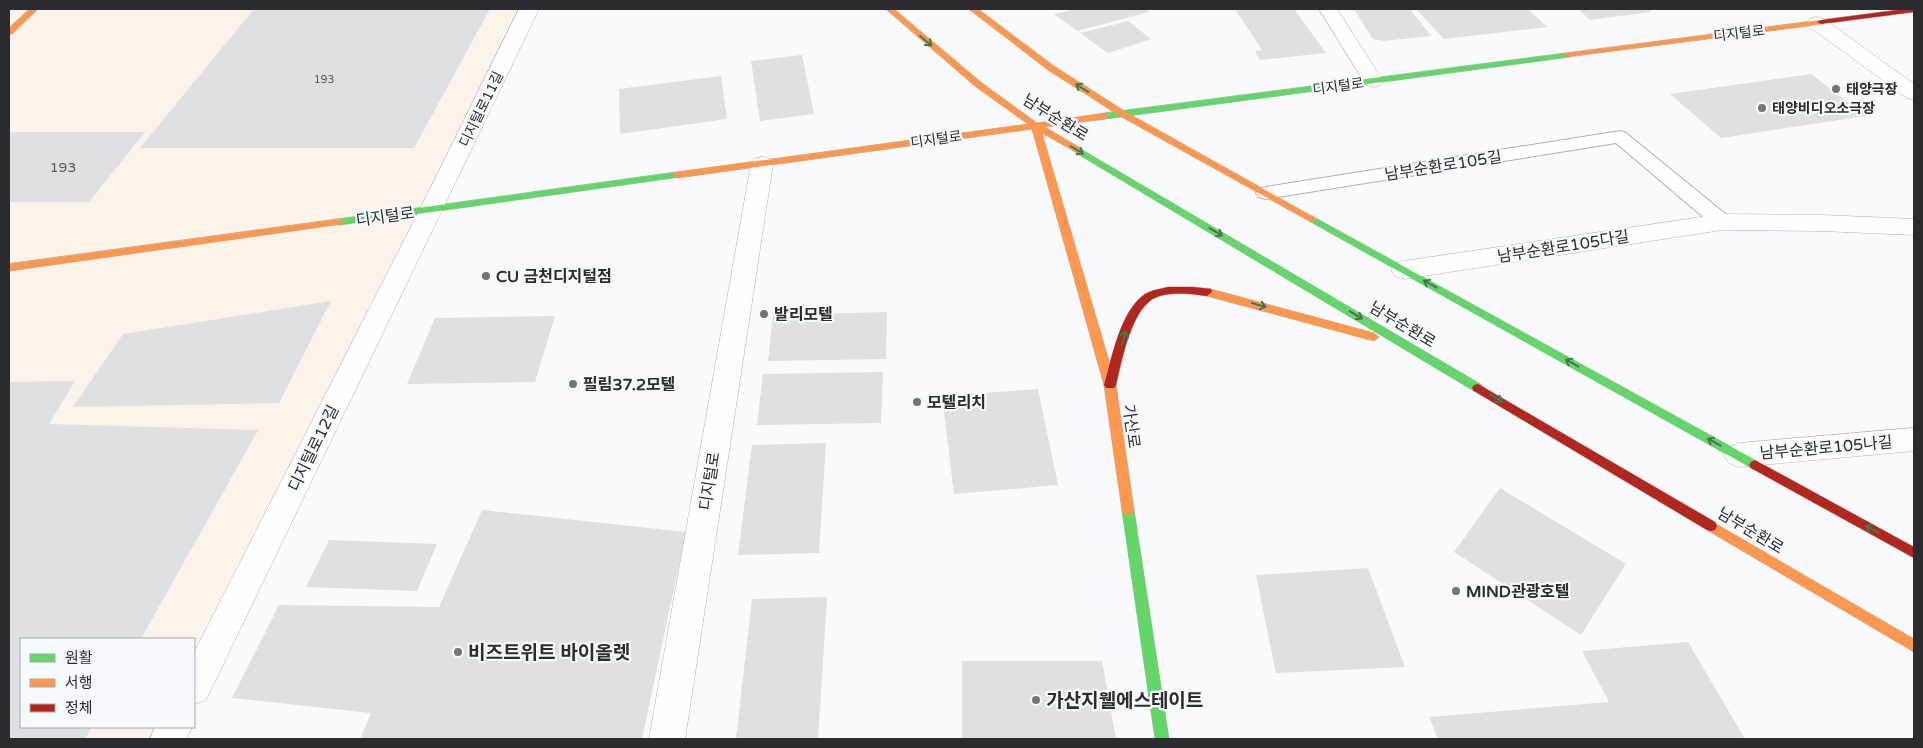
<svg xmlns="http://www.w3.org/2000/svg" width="1923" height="748" font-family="'Varela Round','Noto Sans KR',sans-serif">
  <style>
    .industrial { fill: #faf3ea }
    .building { fill: #dee0e3 }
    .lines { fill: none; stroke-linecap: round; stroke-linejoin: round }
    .lane-casing { stroke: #aeb0b2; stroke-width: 2 }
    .street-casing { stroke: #aeb0b2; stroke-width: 1 }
    .fast-casing { stroke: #aeb0b2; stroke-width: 1 }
    .slow-casing { stroke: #aeb0b2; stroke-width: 1 }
    .jam-casing { stroke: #aeb0b2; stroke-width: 1 }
    .lane { fill: #fefeff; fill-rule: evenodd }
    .street { fill: #fefeff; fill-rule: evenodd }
    .fast { fill: #63d668; fill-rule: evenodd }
    .slow { fill: #ff974d; fill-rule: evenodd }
    .jam { fill: #b3261e; fill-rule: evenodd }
    .oneway { stroke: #447849 }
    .poi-dot { fill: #727477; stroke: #f6f9ff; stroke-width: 2 }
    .labels { text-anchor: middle; stroke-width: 4.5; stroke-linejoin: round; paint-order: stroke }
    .far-number-label { font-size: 11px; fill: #595b5e }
    .far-street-label { font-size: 14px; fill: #2a2c2f; stroke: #f6f9ff }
    .far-poi-label { font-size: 14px; font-weight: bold; fill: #2a2c2f; stroke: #f6f9ff; text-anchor: start }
    .number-label { font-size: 14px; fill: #595b5e }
    .street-label { font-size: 16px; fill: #2a2c2f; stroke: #f6f9ff }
    .poi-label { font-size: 16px; font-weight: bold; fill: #2a2c2f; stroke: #f6f9ff; text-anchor: start }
    .near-poi-label { font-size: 19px; font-weight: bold; fill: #2a2c2f; stroke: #f6f9ff; text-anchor: start }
  </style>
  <rect width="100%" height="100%" fill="#f8fafd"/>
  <polygon class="industrial" points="9,9 525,9 432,209 194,671 194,639 21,639 21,727 165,727 159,739 9,739"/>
  <g class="building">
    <polygon points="254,9 490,9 414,148 140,148"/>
    <polygon points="1076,9 1145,9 1149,12 1077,31 1054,14"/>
    <polygon points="1235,9 1294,9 1326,53 1260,60 1255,51 1262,50"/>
    <polygon points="1354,9 1410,9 1431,36 1384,41 1373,39"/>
    <polygon points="1416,9 1528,9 1547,27 1444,39"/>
    <polygon points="1578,9 1648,9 1651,12 1590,20"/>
    <polygon points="1128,21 1151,39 1108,53 1080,33"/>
    <polygon points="802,55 814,114 760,121 751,61"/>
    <polygon points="1811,74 1866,116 1721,138 1670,94"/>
    <polygon points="721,76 727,119 620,134 619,89"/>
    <polygon points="9,132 145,132 89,202 9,202"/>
    <polygon points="331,301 279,403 73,407 123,334"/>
    <polygon points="887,312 886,359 768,361 773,315"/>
    <polygon points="555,316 535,382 407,384 435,318"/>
    <polygon points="883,372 881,423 757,425 763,374"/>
    <polygon points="75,381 49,424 258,430 141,639 21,639 21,727 92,727 85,739 9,739 9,382"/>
    <polygon points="1038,389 1058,485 954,494 942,396"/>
    <polygon points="826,443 819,553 738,555 752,445"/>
    <polygon points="1500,488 1626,564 1581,635 1454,552"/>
    <polygon points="482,510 686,532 642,739 360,739 371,713 232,698 279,605 439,607"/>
    <polygon points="329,540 437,544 417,591 306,587"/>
    <polygon points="1368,568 1405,667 1276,673 1256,575"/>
    <polygon points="827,597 818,739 736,739 752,599"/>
    <polygon points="1688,642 1745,739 1438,739 1429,717 1609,702 1582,651"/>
    <polygon points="962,661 1102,661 1116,739 962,739"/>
  </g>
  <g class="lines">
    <g class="lane-casing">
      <polygon id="lane" points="1620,131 1626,133 1729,217 1732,222 1729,227 1722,229 1715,227 1616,143 1266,199 1259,197 1256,193 1259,189 1266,187"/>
    </g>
    <g class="street-casing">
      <g id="street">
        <polygon points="519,9 539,9 206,700 194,704 194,653 420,209"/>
        <polygon points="1319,9 1337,9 1383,81 1380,85 1373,87 1366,85"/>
        <polygon points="1817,17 1824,19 1914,84 1914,100 1907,98 1810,27 1807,23 1810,19"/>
        <polygon points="762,157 770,159 773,164 685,739 649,739 751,164 754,159"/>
        <polygon points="1722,214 1822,215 1914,219 1914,235 1822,231 1722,230 1404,279 1395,276 1391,270 1395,264 1404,261"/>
        <polygon points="1914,428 1914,451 1739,467 1729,463 1724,455 1729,447 1739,443"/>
        <polygon points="155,727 192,727 186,739 150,739"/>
      </g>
    </g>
    <g class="fast-casing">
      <g id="fast">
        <polygon points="1567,53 1571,55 1570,57 1105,119 1101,116 1105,113"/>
        <polygon points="1079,148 1482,385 1484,388 1482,391 1474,391 1076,153 1074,151"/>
        <polygon points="677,172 680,173 680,177 339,225 334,222 339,219"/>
        <polygon points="1312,216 1759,462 1761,465 1759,468 1755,470 1751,468 1309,221 1307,219 1309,217"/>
        <polygon points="1128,505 1132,506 1134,510 1169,739 1155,739 1122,510 1124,506"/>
      </g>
    </g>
    <g class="slow-casing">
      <g id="slow">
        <polygon points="30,9 38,9 12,34 9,34 9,28"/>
        <polygon points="886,9 894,9 982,83 1037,123 1105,113 1109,116 1105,119 1045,127 1082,149 1084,151 1079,154 1042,133 1116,385 1134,510 1132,514 1128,515 1124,514 1122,510 1104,385 1032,129 677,178 672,175 677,172 1028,124 976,87"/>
        <polygon points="969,9 978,9 1054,66 1126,112 1317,219 1315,221 1309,221 1120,116 1048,70"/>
        <polygon points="1821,20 1824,20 1824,24 1567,57 1563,55 1567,53"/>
        <polygon points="339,219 344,222 342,224 9,271 9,264"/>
        <polygon points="1207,288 1374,333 1379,337 1374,341 1203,295 1202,292 1203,289"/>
        <polygon points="1711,521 1914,639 1914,652 1707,530 1705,526 1707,522"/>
      </g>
    </g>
    <g class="jam-casing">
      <g id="jam">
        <polygon points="1905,9 1914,9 1914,12 1821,24 1817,22 1821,20"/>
        <path d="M1168 287H1193L1211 289 1212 292 1207 296C1192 294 1172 291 1157 297 1131 307 1122 361 1116 385L1114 388H1106L1104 385C1112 358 1120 311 1145 294 1152 290 1160 289 1168 287Z"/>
        <polygon points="1478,384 1715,522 1717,526 1715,530 1711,531 1707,530 1474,391 1472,388 1474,385"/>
        <polygon points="1755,460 1914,547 1914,558 1751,468 1749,465 1751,462"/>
      </g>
    </g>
    <use href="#lane" class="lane"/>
    <use href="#street" class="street"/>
    <use href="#fast" class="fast"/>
    <use href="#slow" class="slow"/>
    <use href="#jam" class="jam"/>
  </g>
  <defs><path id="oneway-shaft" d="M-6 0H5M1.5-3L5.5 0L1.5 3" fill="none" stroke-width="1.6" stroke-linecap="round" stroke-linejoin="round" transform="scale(1.25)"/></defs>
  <g class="oneway">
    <use href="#oneway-shaft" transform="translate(926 41) rotate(40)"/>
    <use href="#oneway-shaft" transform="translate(1082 88) rotate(-148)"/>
    <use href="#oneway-shaft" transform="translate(1077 150) rotate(31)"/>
    <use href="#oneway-shaft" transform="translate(1216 232) rotate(31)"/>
    <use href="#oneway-shaft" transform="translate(1430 284) rotate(-151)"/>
    <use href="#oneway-shaft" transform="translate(1259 305) rotate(16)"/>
    <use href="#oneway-shaft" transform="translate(1356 315) rotate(31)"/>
    <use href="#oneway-shaft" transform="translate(1124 338) rotate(-74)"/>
    <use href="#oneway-shaft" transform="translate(1572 363) rotate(-151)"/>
    <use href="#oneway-shaft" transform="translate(1496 398) rotate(31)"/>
    <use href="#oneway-shaft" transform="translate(1714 442) rotate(-151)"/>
    <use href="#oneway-shaft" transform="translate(1872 529) rotate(-151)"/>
  </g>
  <g class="poi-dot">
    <circle cx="1836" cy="89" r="5"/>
    <circle cx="1762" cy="108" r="5"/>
    <circle cx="486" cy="276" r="5"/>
    <circle cx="764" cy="314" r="5"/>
    <circle cx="573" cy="384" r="5"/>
    <circle cx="917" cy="402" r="5"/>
    <circle cx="1456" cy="591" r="5"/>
    <circle cx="458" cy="652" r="5"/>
    <circle cx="1036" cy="700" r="5"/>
  </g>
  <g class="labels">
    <g class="far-number-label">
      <text x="324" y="83">193</text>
    </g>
    <g class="far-street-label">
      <text transform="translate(1739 33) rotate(-7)" y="5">디지털로</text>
      <text transform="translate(1338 86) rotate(-8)" y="5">디지털로</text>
      <text transform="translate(481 109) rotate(-64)" y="5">디지털로11길</text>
      <text transform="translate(936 139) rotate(-8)" y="5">디지털로</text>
    </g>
    <g class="far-poi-label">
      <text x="1846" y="94">태양극장</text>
      <text x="1772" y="113">태양비디오소극장</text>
    </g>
    <g class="number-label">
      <text x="63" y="172">193</text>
    </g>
    <g class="street-label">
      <text transform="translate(1056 117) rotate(32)" y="6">남부순환로</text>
      <text transform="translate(1443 165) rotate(-9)" y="6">남부순환로105길</text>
      <text transform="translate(385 216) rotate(-8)" y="6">디지털로</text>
      <text transform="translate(1563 246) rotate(-9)" y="6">남부순환로105다길</text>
      <text transform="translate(1403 324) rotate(31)" y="6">남부순환로</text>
      <text transform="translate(1132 426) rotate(82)" y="6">가산로</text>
      <text transform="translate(1826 447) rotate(-5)" y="6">남부순환로105나길</text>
      <text transform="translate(313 448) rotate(-64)" y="6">디지털로12길</text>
      <text transform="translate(709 481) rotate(-81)" y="6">디지털로</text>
      <text transform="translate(1751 530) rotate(31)" y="6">남부순환로</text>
    </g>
    <g class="poi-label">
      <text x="496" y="282">CU 금천디지털점</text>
      <text x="774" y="320">발리모텔</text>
      <text x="583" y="390">필림37.2모텔</text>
      <text x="927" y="408">모텔리치</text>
      <text x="1466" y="597">MIND관광호텔</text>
    </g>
    <g class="near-poi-label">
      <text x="468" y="659">비즈트위트 바이올렛</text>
      <text x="1046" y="707">가산지웰에스테이트</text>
    </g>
  </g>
  <rect width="1923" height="748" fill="none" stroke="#2a2c2f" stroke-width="20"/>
  <rect x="20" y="638" width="175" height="90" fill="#f6f9ff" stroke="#a4a7ac"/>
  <rect x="30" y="654" width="25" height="8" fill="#63d668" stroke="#a4a7ac"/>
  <text x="65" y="663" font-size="15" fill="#2a2c2f">원활</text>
  <rect x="30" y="679" width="25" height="8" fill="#ff974d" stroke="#a4a7ac"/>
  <text x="65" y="688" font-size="15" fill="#2a2c2f">서행</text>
  <rect x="30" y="704" width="25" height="8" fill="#b3261e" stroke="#a4a7ac"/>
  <text x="65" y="713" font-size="15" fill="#2a2c2f">정체</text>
</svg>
